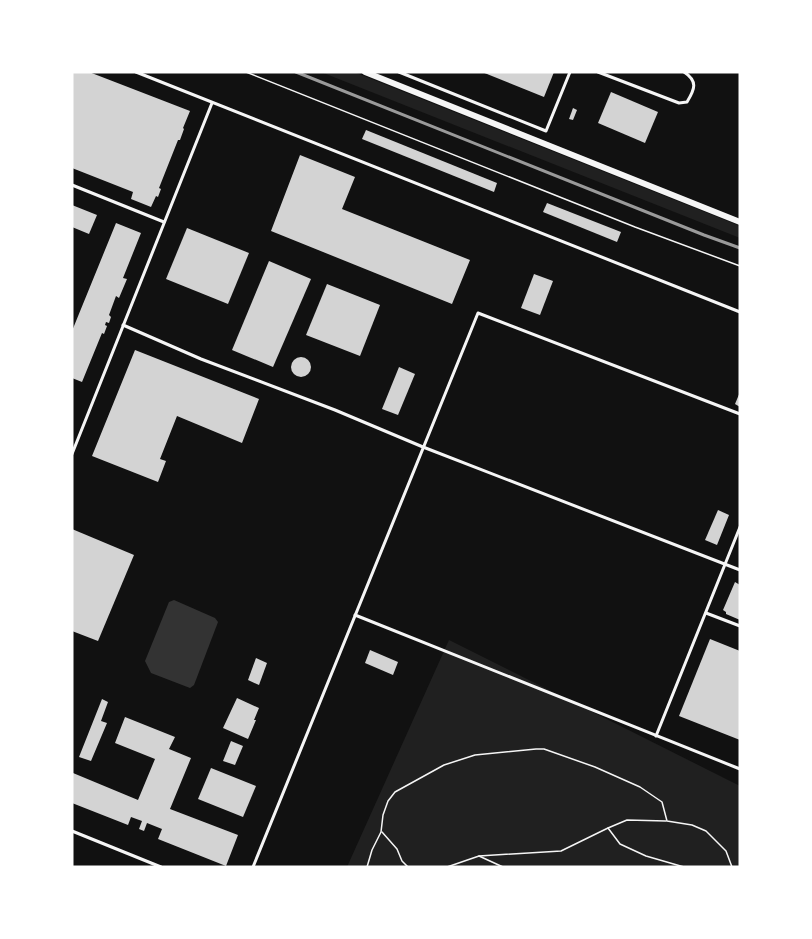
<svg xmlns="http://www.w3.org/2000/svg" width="812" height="939" font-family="Merriweather,serif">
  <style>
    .green { fill: #202020 }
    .water { fill: #333 }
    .building { fill: #d3d3d3 }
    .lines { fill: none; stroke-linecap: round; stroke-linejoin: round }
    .path { stroke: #f5f5f5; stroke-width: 1.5 }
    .service { stroke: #f5f5f5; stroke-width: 3 }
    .minor { stroke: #f5f5f5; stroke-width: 6 }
    .rail { stroke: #9a9a9a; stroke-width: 3 }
  </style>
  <rect width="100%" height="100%" fill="#111"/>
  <g class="green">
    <polygon points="321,72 354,72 740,226 740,238"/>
    <polygon points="449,640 740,786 740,867 488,867 487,866 476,867 347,867"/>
  </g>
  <polygon class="water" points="174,600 215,618 218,622 194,685 190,688 151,673 145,661 169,602"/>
  <g class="building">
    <polygon points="72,72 89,72 190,111 183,128 184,129 180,140 178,140 159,188 161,189 158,197 156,196 151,207 131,199 133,192 72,168"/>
    <polygon points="482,72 554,72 544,97"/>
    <polygon points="611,92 658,112 645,143 598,123"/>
    <polygon points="573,108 577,110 573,120 569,119"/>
    <polygon points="366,130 497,183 494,192 362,139"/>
    <polygon points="300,155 355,177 342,209 470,260 452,304 271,231"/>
    <polygon points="547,203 621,232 617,242 543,212"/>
    <polygon points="72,205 97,215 89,234 72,227"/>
    <polygon points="116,223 141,233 123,278 127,279 119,298 116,296 109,315 111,317 109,323 106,322 105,325 107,326 104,334 102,333 82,382 72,378 72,331"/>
    <polygon points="187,228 249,253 228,304 166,279"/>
    <polygon points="269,261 311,279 273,367 232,350"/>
    <polygon points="534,274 553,281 540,315 521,308"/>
    <polygon points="327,284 380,305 360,356 306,335"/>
    <polygon points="135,350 259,399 242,443 177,416 160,459 166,461 158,482 92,456"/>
    <circle cx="301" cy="367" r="10"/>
    <polygon points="399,367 415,374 398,415 382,409"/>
    <polygon points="740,392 740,407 735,404"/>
    <polygon points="718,510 729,515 717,545 705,540"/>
    <polygon points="72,529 134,555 98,641 72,631"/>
    <polygon points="735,582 740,585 740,620 726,614 726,612 723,610"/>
    <polygon points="710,639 740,651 740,740 679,716"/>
    <polygon points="370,650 398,662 393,675 365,663"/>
    <polygon points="256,658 267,663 259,685 248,680"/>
    <polygon points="237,698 259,708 254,720 256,720 248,739 223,728"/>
    <polygon points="102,699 108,702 101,721 107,723 91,761 79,757"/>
    <polygon points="125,717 175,737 169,749 191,758 170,809 238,835 226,866 158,839 162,829 147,823 144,831 139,829 142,821 131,817 128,825 72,803 73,773 138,800 155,759 115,743"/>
    <polygon points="231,741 243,746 235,765 223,761"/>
    <polygon points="211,768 256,786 243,817 198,799"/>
  </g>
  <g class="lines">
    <g class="path">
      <polyline points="246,72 635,227 740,266"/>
      <polyline points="608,828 620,844 646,856 684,867"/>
      <polyline points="382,832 397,849 402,861 408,867"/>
      <polyline points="479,856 561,851 608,828 627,820 666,821"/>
      <polyline points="367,867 372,850 381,832 383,815 388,801 395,792 444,765 475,755 536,749 544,749 595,767 640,787 662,802 667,821 692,825 706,831 726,851 732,867"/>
      <polyline points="447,867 479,856 503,867"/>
    </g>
    <g class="service">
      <polyline points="136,72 740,312"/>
      <polyline points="399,72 546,131 570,72"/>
      <path d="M598 72 679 103 687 102C695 89 698 81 684 72"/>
      <polyline points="72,185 164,222"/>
      <polyline points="123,325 201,359 335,410 423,447 740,570"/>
      <polyline points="72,454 212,103"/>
      <polyline points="706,613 740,626"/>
      <polyline points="355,615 740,769"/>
      <polyline points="656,736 740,527"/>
      <polyline points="72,831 161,867"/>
      <polyline points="253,867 478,313 740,414"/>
    </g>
    <polyline class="minor" points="365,72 740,222"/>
    <polyline class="rail" points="296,72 704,235 740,248"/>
  </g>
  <rect width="812" height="939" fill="none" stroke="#ffffff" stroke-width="147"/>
</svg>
